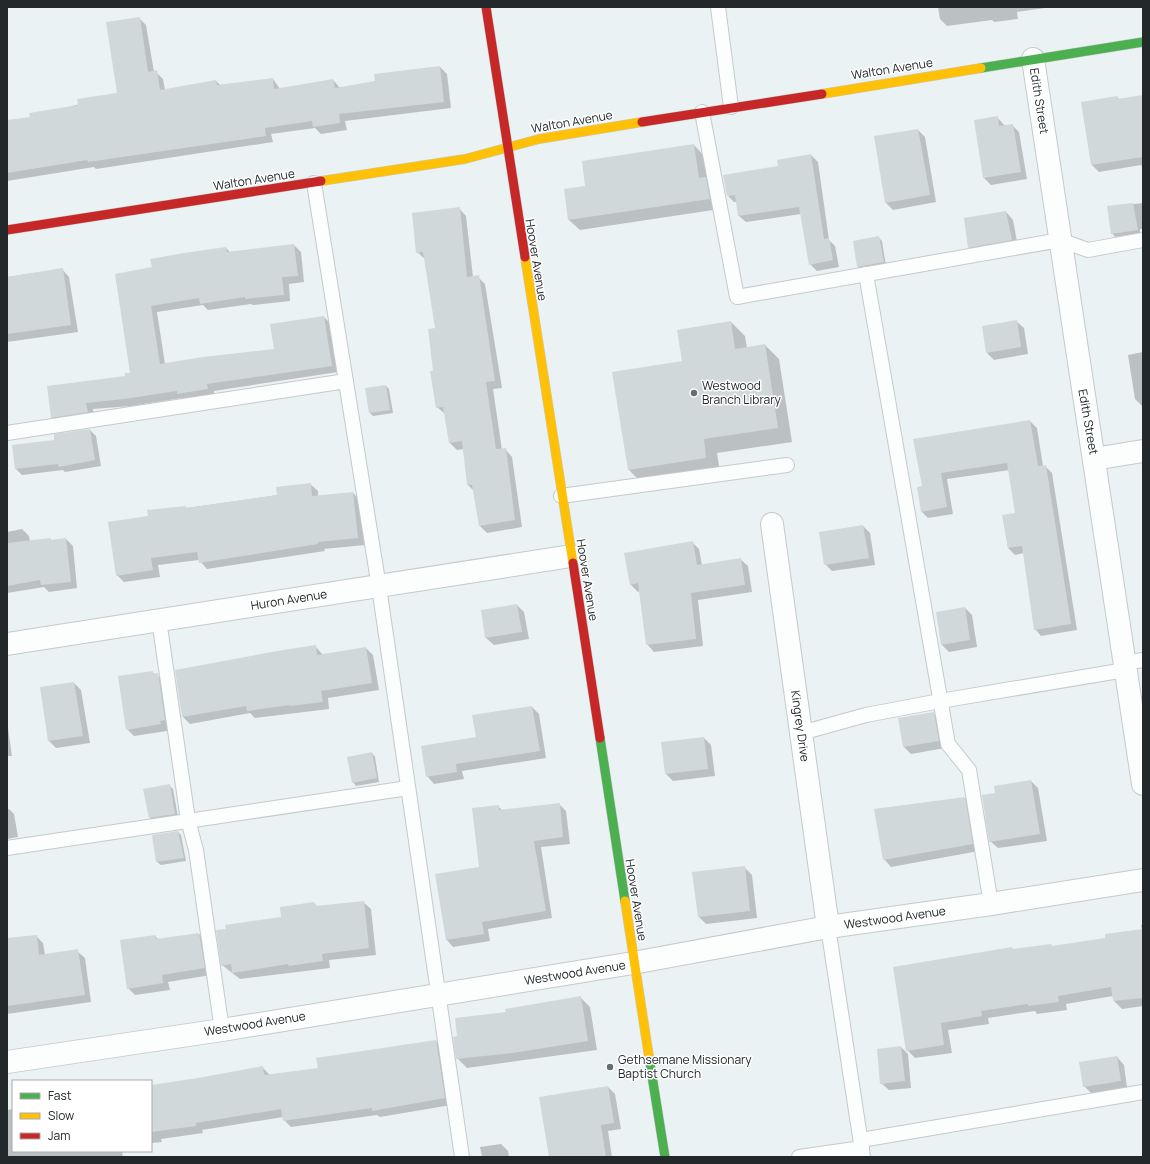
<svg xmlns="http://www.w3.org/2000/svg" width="1150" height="1164" font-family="Manrope,sans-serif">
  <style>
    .shadow { fill: #0003 }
    .building { fill: #d1d8d9 }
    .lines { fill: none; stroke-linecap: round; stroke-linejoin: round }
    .lane-casing { stroke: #c4cacc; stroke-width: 16 }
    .street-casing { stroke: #c4cacc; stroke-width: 24 }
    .fast-casing { stroke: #c4cacc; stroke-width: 10 }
    .slow-casing { stroke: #c4cacc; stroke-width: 10 }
    .jam-casing { stroke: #c4cacc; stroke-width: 10 }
    .lane { stroke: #fcfdfd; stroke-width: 14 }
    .street { stroke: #fcfdfd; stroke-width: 22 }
    .fast { stroke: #4caf50; stroke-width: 9 }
    .slow { stroke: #ffc107; stroke-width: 9 }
    .jam { stroke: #c62828; stroke-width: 9 }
    .poi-dot { fill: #696f71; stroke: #fff; stroke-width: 1.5 }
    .labels { text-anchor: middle; stroke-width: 3; stroke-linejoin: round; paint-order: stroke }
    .street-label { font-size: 12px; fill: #23292b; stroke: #fff }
    .poi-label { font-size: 12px; fill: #23292b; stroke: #fff; text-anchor: start }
  </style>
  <rect width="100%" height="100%" fill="#eaf2f4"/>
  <g class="shadow">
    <polygon points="938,7 1052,7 1017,12 1018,19 994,22 992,20 947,26 940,19"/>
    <polygon points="139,18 146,25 154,72 156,72 163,79 165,90 216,81 220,85 273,79 280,89 333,80 340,88 376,82 440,67 447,74 451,108 345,121 347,130 321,134 315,128 271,134 273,142 96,169 94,167 7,181 7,122 31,118 118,93"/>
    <polygon points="1143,96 1143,168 1141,165 1099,172 1092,165 1082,103 1117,97 1119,99"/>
    <polygon points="997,117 1005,126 1012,125 1019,132 1027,179 991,185 984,178"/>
    <polygon points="918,130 925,137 936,202 893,210 886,203"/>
    <polygon points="694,145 704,156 720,209 580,230 569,220 586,187"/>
    <polygon points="811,155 818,162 829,240 835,246 839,267 817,271 810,264 801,214 746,222 739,216 737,202 734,202 728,196"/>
    <polygon points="1143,203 1143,229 1140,229 1140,233 1115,237 1112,233 1108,207"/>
    <polygon points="459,208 466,216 473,277 478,277 485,284 502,388 493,389 502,450 505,449 512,457 522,527 487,533 480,526 474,491 468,485 464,449 457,450 450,443 445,414 437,407 434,372 436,329 425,259 417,252"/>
    <polygon points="1006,212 1013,220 1018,247 976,254 969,247"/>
    <polygon points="879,238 882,241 886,266 862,270 858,267"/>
    <polygon points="294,245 301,252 304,282 289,284 290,301 253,305 251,304 208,310 203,305 157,312 165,364 275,350 324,317 331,324 338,372 214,391 214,396 185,400 182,398 131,406 93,409 94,418 59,424 52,417 131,373 153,268 226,248 230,252"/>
    <polygon points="62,269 69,277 78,332 7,342 7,277"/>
    <polygon points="1016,321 1024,328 1028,354 994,360 987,353"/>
    <polygon points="731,322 745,336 747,348 765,345 779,359 792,442 717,453 720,472 643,484 629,470 683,362"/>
    <polygon points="1143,352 1143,406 1142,406 1135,399 1128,355"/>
    <polygon points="386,386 389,389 393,413 373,416 370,413 366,389"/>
    <polygon points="1030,421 1037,428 1043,466 1045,466 1052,473 1077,630 1041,636 1035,629 1024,553 1015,555 1008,548 1003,516 1016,514 1010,470 947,479 953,514 928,518 922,512 923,487 915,440"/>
    <polygon points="90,430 96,436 101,466 65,472 63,470 22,475 16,469 55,441"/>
    <polygon points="310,484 318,491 318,497 353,493 360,500 365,545 324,549 325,551 207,569 199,560 158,565 160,577 124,582 117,575 149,517 185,507 187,508 278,495"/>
    <polygon points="863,526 870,533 875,565 832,571 825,564"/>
    <polygon points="22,529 29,536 30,542 66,539 73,546 77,588 49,592 44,587 7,593 7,532"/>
    <polygon points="692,542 699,549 702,565 740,559 748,566 752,592 698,600 703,646 654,652 647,644 640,591 638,592 630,584"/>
    <polygon points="517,605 524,612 529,639 494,645 486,638"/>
    <polygon points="965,608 972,615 977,647 949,652 942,645"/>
    <polygon points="315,646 323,655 366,648 373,655 379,690 328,698 329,709 255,718 250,713 190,724 183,717 176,671"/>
    <polygon points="152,672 165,682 172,727 167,728 167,731 134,736 127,729"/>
    <polygon points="74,683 81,690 90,743 56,748 49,741"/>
    <polygon points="532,707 539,714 546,758 462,771 464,779 434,784 427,776 477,738"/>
    <polygon points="933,713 941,720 945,748 911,754 904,747 899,719"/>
    <polygon points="7,721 12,756 7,756"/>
    <polygon points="704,738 711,745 715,776 673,781 666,774"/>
    <polygon points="372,753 375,757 379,782 356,786 353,782"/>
    <polygon points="1031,781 1038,788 1047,841 998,848 990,841 996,794"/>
    <polygon points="170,786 173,789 178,817 154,821 150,818"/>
    <polygon points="965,798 972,806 979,851 891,867 884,859"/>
    <polygon points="559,804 566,811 570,844 541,847 552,918 488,929 490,941 453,947 447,940 436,875 480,868 498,806 503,811"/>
    <polygon points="9,809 14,814 18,837 7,839 7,810"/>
    <polygon points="178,832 181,835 186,861 161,865 157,862 153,836"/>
    <polygon points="745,868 752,875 757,918 706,924 699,917"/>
    <polygon points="363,902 371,909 376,955 329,960 330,968 240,979 222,965 282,918 314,903 317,907"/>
    <polygon points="1141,925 1143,925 1143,1006 1122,1009 1114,1001 1113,996 1066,1004 1067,1010 1037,1014 1035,1011 988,1018 989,1024 948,1030 952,1053 915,1058 907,1050 1014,950 1051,945 1053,947 1106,939 1142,930"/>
    <polygon points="199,934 206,941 211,975 168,982 170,990 135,995 128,988 155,936 159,940"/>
    <polygon points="36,936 43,943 45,955 77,951 85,958 91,1002 7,1014 7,939"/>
    <polygon points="580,997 590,1007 597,1050 467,1068 457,1058 507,1012"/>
    <polygon points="436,1041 443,1048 451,1105 380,1117 377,1115 291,1127 284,1120 283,1117 202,1130 203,1133 161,1139 162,1142 151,1143 151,1088 263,1068 270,1075 319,1069"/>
    <polygon points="901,1047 908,1054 911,1088 889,1090 881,1083"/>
    <polygon points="1117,1057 1124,1065 1127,1088 1091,1093 1084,1086"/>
    <polygon points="608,1087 615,1094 621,1129 608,1131 612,1157 550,1157"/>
    <polygon points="13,1109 13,1151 122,1151 123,1157 7,1157 7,1110"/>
    <polygon points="501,1144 508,1151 509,1157 482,1157 480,1147"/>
  </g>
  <g class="building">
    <polygon points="140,17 148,72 157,70 160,90 216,80 217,85 273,78 274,89 333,79 335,88 375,81 374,74 440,66 444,102 339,114 340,123 313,127 312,121 265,128 266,136 88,162 87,160 7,173 7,120 30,117 29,113 78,105 77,99 117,93 106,22"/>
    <polygon points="1143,95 1143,157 1091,165 1081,102 1117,96 1118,99"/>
    <polygon points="998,116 999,126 1013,124 1021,172 983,178 974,120"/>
    <polygon points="918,129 930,195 885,203 874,136"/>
    <polygon points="694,144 699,178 706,177 710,199 568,220 564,189 585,186 582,161"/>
    <polygon points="811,154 824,239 829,238 833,260 809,265 799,207 738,216 735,195 727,196 723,175 778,166 777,160"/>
    <polygon points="1133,203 1138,230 1111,234 1107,206"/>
    <polygon points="460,207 467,277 479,275 495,381 486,382 496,449 506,448 515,520 479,526 472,485 467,485 462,441 449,443 443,407 436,408 430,371 433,371 428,329 435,328 423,252 416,253 412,213"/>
    <polygon points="1006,211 1012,240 968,248 964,218"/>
    <polygon points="879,236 884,262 857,267 853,241"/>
    <polygon points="294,244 298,276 282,277 284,295 245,299 245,297 200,304 199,298 151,306 160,364 203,357 274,349 270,324 324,316 332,366 207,384 208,389 177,394 177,391 124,399 86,403 88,412 51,418 47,386 125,376 125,373 130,373 115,274 152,267 150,259 184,253 226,247 227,252"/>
    <polygon points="63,268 71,325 7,334 7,277"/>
    <polygon points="1017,320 1021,347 986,353 982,326"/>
    <polygon points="731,321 735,349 765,344 778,428 704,439 706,458 628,470 612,372 682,361 677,330"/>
    <polygon points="386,385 390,410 369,413 365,388"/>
    <polygon points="1030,420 1038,466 1046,465 1071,624 1034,630 1022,546 1008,548 1002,515 1015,513 1007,463 941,473 947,507 921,512 917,487 922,486 913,439"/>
    <polygon points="90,429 95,460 59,467 58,464 15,469 12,445 54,440 54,434"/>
    <polygon points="311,483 312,496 353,492 358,538 318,542 318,544 199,563 197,552 151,558 153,570 116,576 108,522 148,516 147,510 186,506 186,508 277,495 276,487"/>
    <polygon points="863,525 869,558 824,565 819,532"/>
    <polygon points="51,538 51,540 66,538 71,582 41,585 40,580 7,586 7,543"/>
    <polygon points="693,541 697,565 741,558 745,585 691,593 696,639 646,645 638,583 630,585 624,553"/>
    <polygon points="517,604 522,632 485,638 481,610"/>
    <polygon points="965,607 970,640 941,645 936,612"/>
    <polygon points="316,645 317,655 366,647 372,683 321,691 323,702 290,706 290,705 247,711 246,706 182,717 175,670 283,650"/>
    <polygon points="153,671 153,674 158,673 165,720 160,721 161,724 126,730 118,676"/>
    <polygon points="74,682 83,736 48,741 40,687"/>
    <polygon points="532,706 540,751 456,764 457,772 426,777 421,746 476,737 472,715"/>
    <polygon points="934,712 939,741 903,747 898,718"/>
    <polygon points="704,737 708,769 665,774 661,742"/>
    <polygon points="372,752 377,778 352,783 347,757"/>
    <polygon points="1031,780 1040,834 989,842 982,795 995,793 994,786"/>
    <polygon points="170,784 175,814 149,818 143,789"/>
    <polygon points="965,797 973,844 883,860 874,809"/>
    <polygon points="560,803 563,837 534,841 546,911 482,922 484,934 446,940 435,874 479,867 472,808 499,805 499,810"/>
    <polygon points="178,831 184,858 156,862 152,835"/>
    <polygon points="745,866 750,911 698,917 692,872"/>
    <polygon points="364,901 369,948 322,954 323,961 289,966 288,964 232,973 231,964 221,966 216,930 226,929 225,925 281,917 280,907 314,902 315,906"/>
    <polygon points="1143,929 1143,998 1113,1001 1111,987 1058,996 1059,1002 1028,1006 1028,1004 981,1011 982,1016 941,1023 944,1045 906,1051 893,967 1012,947 1013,949 1051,944 1052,946 1105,938 1105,934"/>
    <polygon points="199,933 205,968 162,975 163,983 127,989 120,940 155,935 156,939"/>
    <polygon points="37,935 39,955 78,949 85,995 7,1006 7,938"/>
    <polygon points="581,996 588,1041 512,1053 456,1059 453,1037 457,1036 455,1018 506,1012 505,1009"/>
    <polygon points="436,1040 445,1098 372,1111 372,1108 283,1121 281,1109 196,1123 196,1126 151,1132 151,1085 198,1078 263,1066 264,1075 318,1068 316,1058"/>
    <polygon points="901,1046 905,1081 880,1084 877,1049"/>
    <polygon points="1117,1056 1121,1081 1083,1087 1079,1062"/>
    <polygon points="608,1086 614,1123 601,1125 606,1157 549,1157 539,1097"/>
  </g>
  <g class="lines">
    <g class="lane-casing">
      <g id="lane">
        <polyline points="718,7 731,107"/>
        <polyline points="702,112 737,297 1060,240 1088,250 1143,240"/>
        <polyline points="314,183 379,587 462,1157"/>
        <polyline points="866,274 948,744 969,770 991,904"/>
        <polyline points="7,433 346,381"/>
        <polyline points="561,496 787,465"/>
        <polyline points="159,620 188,820 196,850 222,1030"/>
        <polyline points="1124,663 1143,660"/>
        <polyline points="801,733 866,715 940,701 1125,670"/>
        <polyline points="7,848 408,788"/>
        <polyline points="828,927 863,1157"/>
        <polyline points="861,1140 1143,1092"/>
        <polyline points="799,1157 862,1148"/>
      </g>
    </g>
    <g class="street-casing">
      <g id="street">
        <polyline points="1033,59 1143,784"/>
        <polyline points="1094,459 1143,451"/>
        <polyline points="772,524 828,927"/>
        <polyline points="7,644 571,556"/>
        <polyline points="7,1062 222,1030 633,963 828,927 991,904 1143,880"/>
      </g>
    </g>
    <g class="fast-casing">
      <g id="fast">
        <polyline points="981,68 1143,42"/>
        <polyline points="600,738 625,901"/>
        <polyline points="649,1057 665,1157"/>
      </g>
    </g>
    <g class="slow-casing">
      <g id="slow">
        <polyline points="822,94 981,68"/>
        <polyline points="321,181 465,159 539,139 642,122"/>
        <polyline points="525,257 573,563"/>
        <polyline points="625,901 649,1057"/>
      </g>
    </g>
    <g class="jam-casing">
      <g id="jam">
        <polyline points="486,7 525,257"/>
        <polyline points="642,122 822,94"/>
        <polyline points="7,230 321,181"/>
        <polyline points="573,563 600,738"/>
      </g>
    </g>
    <use href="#lane" class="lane"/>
    <use href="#street" class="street"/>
    <use href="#fast" class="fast"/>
    <use href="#slow" class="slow"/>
    <use href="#jam" class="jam"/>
  </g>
  <g class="poi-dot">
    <circle cx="694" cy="393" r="4"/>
    <circle cx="610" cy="1067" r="4"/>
  </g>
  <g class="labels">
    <g class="street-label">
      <text transform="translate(892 69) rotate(-9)" y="4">Walton Avenue</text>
      <text transform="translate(1039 101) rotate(81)" y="4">Edith Street</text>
      <text transform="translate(572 122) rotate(-10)" y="4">Walton Avenue</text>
      <text transform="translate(254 180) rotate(-9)" y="4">Walton Avenue</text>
      <text transform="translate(536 260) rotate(81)" y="4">Hoover Avenue</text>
      <text transform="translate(1088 422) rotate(80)" y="4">Edith Street</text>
      <text transform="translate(587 580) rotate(81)" y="4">Hoover Avenue</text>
      <text transform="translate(289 600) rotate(-9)" y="4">Huron Avenue</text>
      <text transform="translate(800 726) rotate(82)" y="4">Kingrey Drive</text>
      <text transform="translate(636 900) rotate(81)" y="4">Hoover Avenue</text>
      <text transform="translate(895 918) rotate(-8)" y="4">Westwood Avenue</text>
      <text transform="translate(575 973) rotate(-9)" y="4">Westwood Avenue</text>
      <text transform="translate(255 1024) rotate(-9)" y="4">Westwood Avenue</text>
    </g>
    <g class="poi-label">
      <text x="702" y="390">Westwood<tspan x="702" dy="14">Branch Library</tspan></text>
      <text x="618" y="1064">Gethsemane Missionary<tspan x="618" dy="14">Baptist Church</tspan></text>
    </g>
  </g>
  <rect width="1150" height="1164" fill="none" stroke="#23292b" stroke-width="16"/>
  <rect x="12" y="1080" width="140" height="72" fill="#ffffff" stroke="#a7a9aa"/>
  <rect x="20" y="1093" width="20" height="6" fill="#4caf50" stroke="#a7a9aa"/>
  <text x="48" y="1100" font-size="12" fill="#23292b">Fast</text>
  <rect x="20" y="1113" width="20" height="6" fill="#ffc107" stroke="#a7a9aa"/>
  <text x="48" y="1120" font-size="12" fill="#23292b">Slow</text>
  <rect x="20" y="1133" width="20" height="6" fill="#c62828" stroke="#a7a9aa"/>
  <text x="48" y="1140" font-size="12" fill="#23292b">Jam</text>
</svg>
